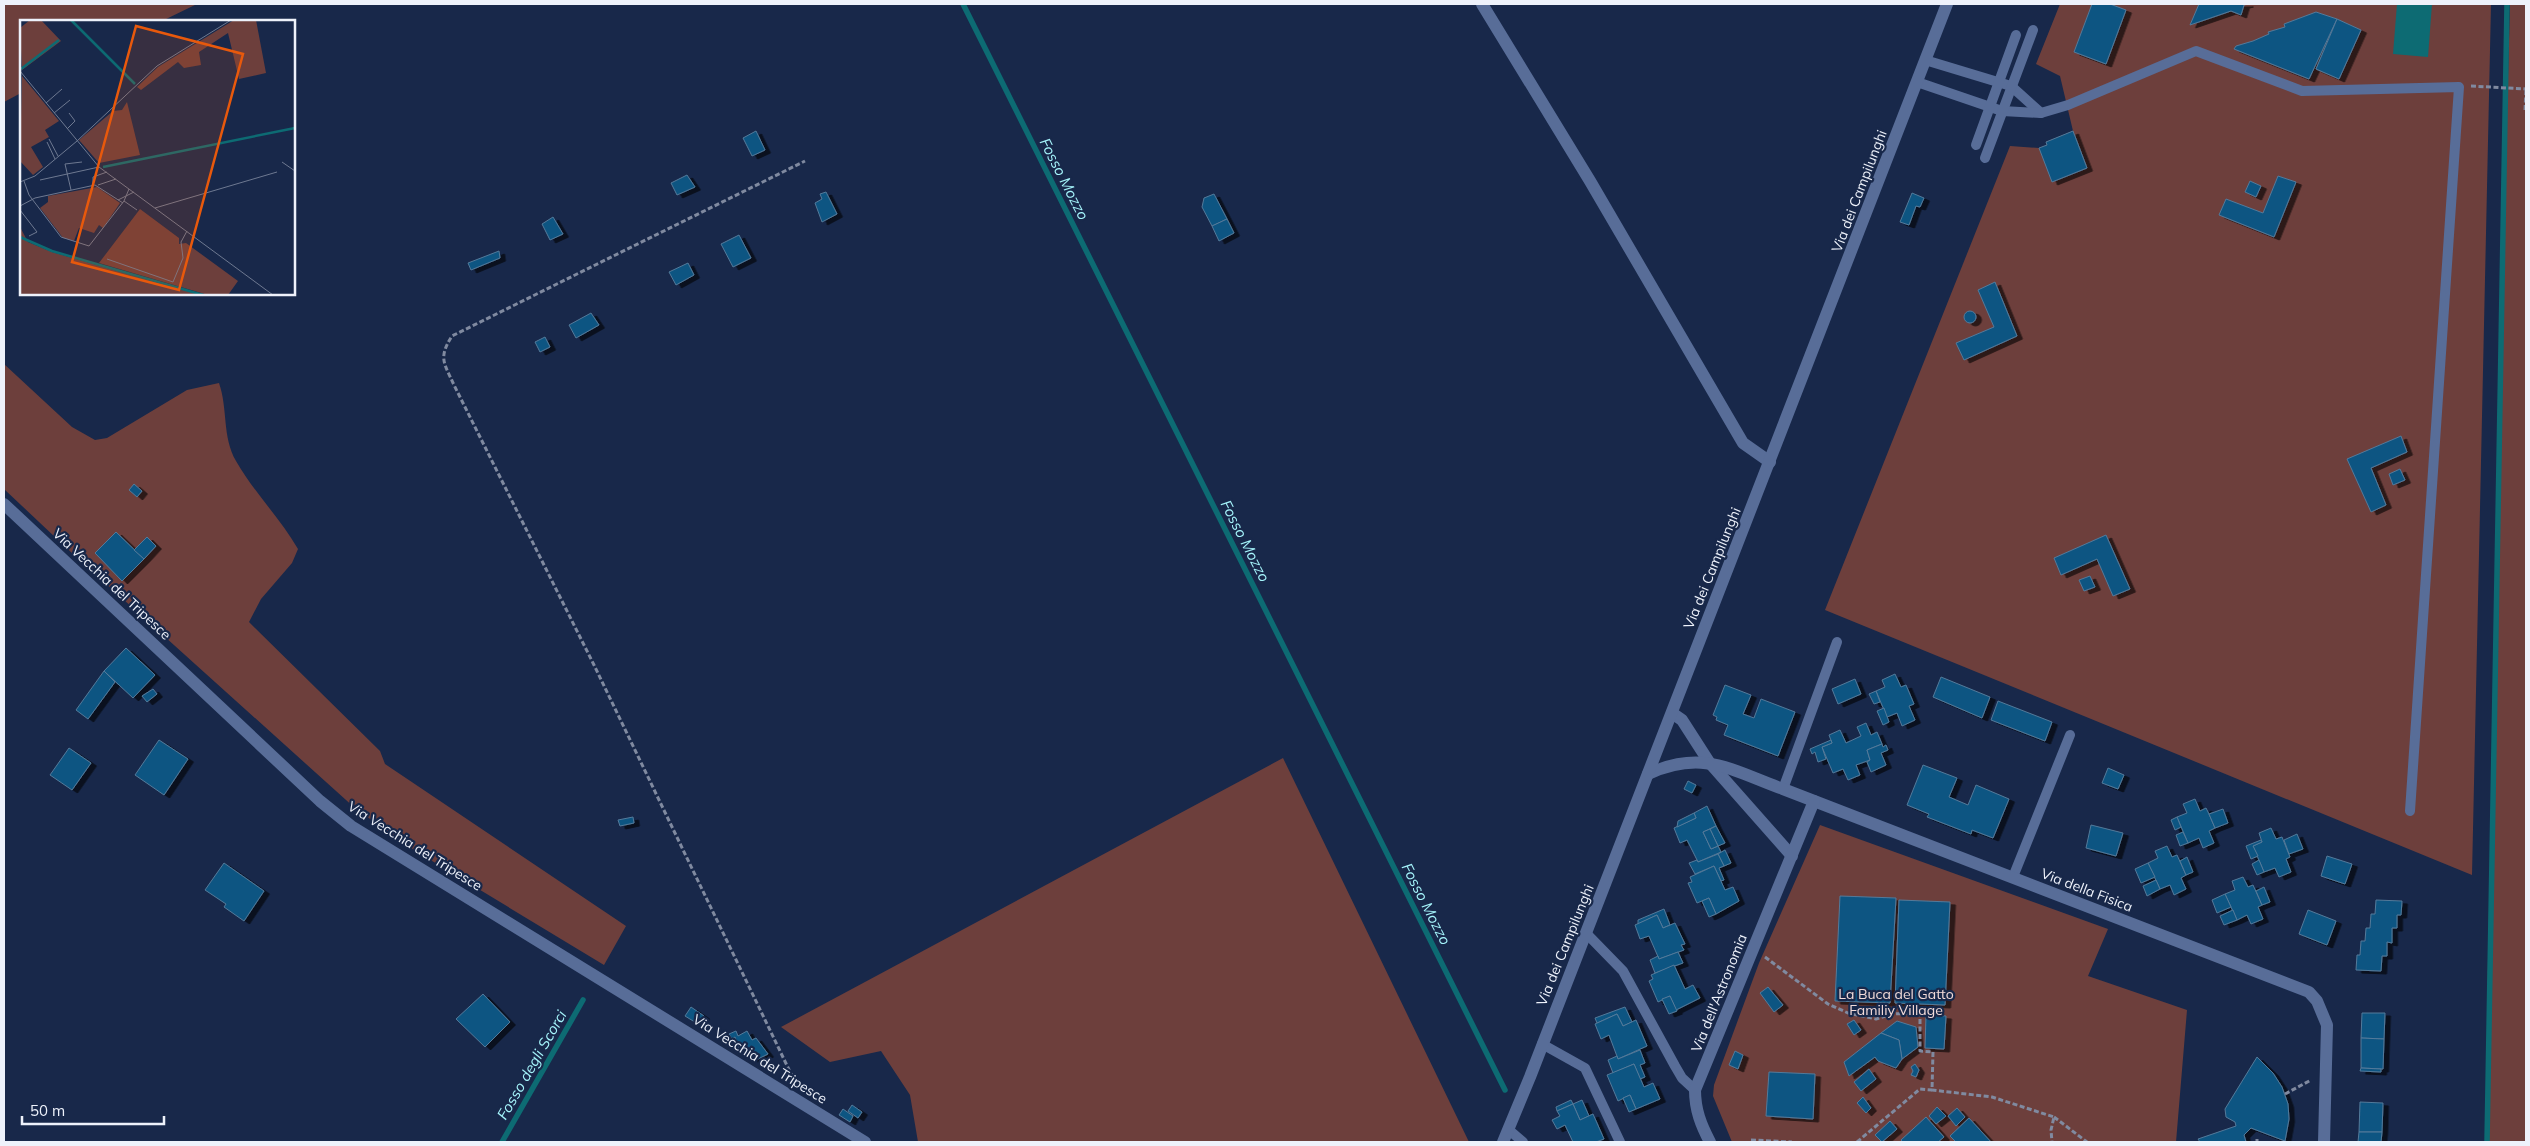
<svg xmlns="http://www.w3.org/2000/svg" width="2530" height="1146" font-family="Mulish,sans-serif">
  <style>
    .green { fill: #6d3f3c }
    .water { fill: #0d6b73 }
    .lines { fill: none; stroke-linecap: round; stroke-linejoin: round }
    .stream { stroke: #0d6b73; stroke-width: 5.5 }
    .building { fill: #0f5582; stroke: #537a9a; filter: url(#shadow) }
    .path { stroke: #808aa0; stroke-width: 3; stroke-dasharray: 5 2.5; stroke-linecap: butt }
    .service { stroke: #586d98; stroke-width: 10 }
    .minor { stroke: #586d98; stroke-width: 12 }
    .tertiary { stroke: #586d98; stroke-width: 12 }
    .labels { text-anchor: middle; stroke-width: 4.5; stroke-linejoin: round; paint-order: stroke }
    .street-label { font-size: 14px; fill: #eef2fb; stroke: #18284a }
    .park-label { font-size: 14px; fill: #f2dbd9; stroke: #18284a }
    .water-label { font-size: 15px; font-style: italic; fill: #a5f4fb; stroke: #18284a }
    .inset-river { fill: none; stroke: #0d6b73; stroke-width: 2.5 }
    .inset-road { fill: none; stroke: #6e7991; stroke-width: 1 }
    .view { fill: #e8590c; fill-opacity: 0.15; stroke: #e8590c; stroke-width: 2.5 }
    .inset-edge { fill: none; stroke: #eef2fb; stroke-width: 2.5 }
  </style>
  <defs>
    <filter id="shadow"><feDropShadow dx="5.5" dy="3" stdDeviation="0" flood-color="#0009"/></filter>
  </defs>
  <rect width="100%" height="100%" fill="#18284a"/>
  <g class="green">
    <polygon points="4,4 197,4 162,21 21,21 21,93 4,102"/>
    <polygon points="2060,4 2491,4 2472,875 1825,610 2010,146 2039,148 2047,145 2046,142 2073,131 2060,76 2036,64"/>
    <polygon points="2510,4 2526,4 2526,1142 2488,1142 2487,1013 2498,435"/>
    <path d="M4 364 72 427 95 440 107 438 187 390 219 383C228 409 222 437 236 461 253 491 280 518 298 549L292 563 261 599 249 622 380 751 385 764 626 926 604 965 414 850 356 809 73 554 4 489Z"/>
    <polygon points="1283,758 1469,1142 918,1142 910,1095 881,1051 830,1062 781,1027"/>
    <polygon points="1820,825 2108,929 2088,976 2187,1010 2176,1142 1732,1142 1713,1096 1714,1085 1759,963"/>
  </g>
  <polygon class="water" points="2397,4 2432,4 2428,57 2393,54"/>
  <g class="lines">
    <g class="stream">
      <polyline points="963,4 1505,1090"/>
      <polyline points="502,1142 583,1000"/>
      <polyline points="2487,1142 2507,4"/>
    </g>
  </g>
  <g class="building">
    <polygon points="2092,4 2110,4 2126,10 2106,64 2074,52"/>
    <polygon points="2199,4 2248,4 2244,5 2241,15 2231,11 2190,25"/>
    <polygon points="2316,12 2337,19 2309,79 2234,49 2236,46 2253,41 2269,34 2268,32 2285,27 2284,24"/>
    <polygon points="2337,19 2361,30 2339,79 2316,69"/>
    <polygon points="756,131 765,150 752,156 743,138"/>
    <polygon points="2073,131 2087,168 2052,182 2039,148 2047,145 2046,142"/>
    <polygon points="687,175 695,187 677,195 671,183"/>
    <polygon points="2278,176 2296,182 2274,237 2219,215 2226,199 2263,213"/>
    <polygon points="2250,181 2261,186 2256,197 2245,192"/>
    <polygon points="826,192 837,214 822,222 815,203 822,199 820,194"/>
    <polygon points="1912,193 1924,198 1920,207 1916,206 1909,225 1900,222"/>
    <polygon points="1214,194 1227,219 1212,226 1202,207 1204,198"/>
    <polygon points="553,217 563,234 550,240 542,224"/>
    <polygon points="1227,219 1234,233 1219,241 1212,226"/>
    <polygon points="739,235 751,258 733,267 721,244"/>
    <polygon points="499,251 500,258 471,270 468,263"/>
    <polygon points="688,263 694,275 676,285 669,272"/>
    <polygon points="1995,282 2017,336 1964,360 1956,343 1994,327 1978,290"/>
    <circle cx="1970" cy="317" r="6"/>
    <polygon points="591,313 599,325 576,338 569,325"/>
    <polygon points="545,337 550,347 540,352 535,342"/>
    <polygon points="2401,436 2407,452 2371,468 2386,505 2371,512 2347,459"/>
    <polygon points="2400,469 2405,480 2393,485 2389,474"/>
    <polygon points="134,484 142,491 137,497 129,490"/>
    <polygon points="116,532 144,559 122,581 95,553"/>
    <polygon points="2106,535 2130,589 2113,596 2097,559 2061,575 2054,558"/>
    <polygon points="147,537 156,546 144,559 134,550"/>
    <polygon points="2090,576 2095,587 2084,591 2079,580"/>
    <polygon points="126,648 155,675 133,698 104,671"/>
    <polygon points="104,671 115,682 88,719 76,710"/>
    <polygon points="1895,674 1901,687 1906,685 1914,704 1909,706 1915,720 1902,726 1897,713 1887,717 1876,691 1885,687 1882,680"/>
    <polygon points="1941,677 1990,697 1982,718 1933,697"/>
    <polygon points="1855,679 1861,694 1838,704 1832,689"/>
    <polygon points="1725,685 1751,695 1743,714 1754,718 1761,699 1795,712 1778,756 1724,735 1728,725 1716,720 1717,717 1713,715"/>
    <polygon points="153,689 157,694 147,702 142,696"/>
    <polygon points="1876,691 1880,702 1874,704 1869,694"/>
    <polygon points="1998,701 2052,722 2045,741 1991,720"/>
    <polygon points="1884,708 1889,722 1883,725 1877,711"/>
    <polygon points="1866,723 1871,735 1877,732 1882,744 1867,750 1870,760 1856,765 1860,775 1848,780 1843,769 1833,773 1822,747 1832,743 1829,735 1840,730 1846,743 1861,736 1857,727"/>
    <polygon points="159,740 188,759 164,795 135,775"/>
    <polygon points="1831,740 1832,743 1822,747 1826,759 1818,762 1815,752 1812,754 1810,749"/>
    <polygon points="1882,744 1883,747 1886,745 1888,750 1881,753 1886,765 1871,772 1867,762 1870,760 1867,750"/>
    <polygon points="69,748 91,763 72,790 50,775"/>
    <polygon points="1923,765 1957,778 1949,797 1968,805 1976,785 2009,799 1993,838 1972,830 1971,834 1927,817 1929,814 1907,805"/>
    <polygon points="2108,768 2124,775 2118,789 2102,783"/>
    <polygon points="1688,781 1696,785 1692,793 1684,789"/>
    <polygon points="2195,799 2200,811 2206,808 2209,814 2215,828 2209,831 2214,843 2203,848 2199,838 2188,843 2177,817 2187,813 2183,804"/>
    <polygon points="1707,806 1716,826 1703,832 1711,849 1718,846 1721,852 1698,862 1687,840 1680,843 1674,828 1696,818 1694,813"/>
    <polygon points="2223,809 2228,823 2215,828 2209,814"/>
    <polygon points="1694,813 1696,818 1677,827 1678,821"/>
    <polygon points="633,817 634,823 620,826 618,820"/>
    <polygon points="2177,817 2181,827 2175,830 2171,820"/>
    <polygon points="2091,825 2123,833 2116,856 2086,848"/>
    <polygon points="1716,826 1725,843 1718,846 1710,829"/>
    <polygon points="2271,828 2276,839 2282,837 2290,857 2286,859 2291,872 2279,877 2275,868 2264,872 2253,846 2262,842 2259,833"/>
    <polygon points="1710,829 1718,846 1711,849 1703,832"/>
    <polygon points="2183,832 2188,843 2180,846 2176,835"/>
    <polygon points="2297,834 2303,849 2289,854 2284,840"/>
    <polygon points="2261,840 2262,842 2253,846 2258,856 2251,859 2246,846"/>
    <polygon points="2167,846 2172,857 2177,855 2186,875 2181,878 2186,889 2174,895 2170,885 2160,889 2148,863 2158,858 2155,851"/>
    <polygon points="1725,850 1731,863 1724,866 1718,854"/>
    <polygon points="1718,854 1724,866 1719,868 1724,880 1721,881 1714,866 1695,874 1689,863 1697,860 1698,862"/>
    <polygon points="2327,856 2352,864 2345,884 2321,876"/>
    <polygon points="2187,857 2193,872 2186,875 2180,861"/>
    <polygon points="2259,860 2264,872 2257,875 2252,864"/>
    <polygon points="224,863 264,891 244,921 224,907 226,904 205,890"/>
    <polygon points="2148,863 2155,877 2141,883 2135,869"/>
    <polygon points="1714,866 1725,890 1733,887 1739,901 1716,914 1709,898 1697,903 1688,883 1692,882 1690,877"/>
    <polygon points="2243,877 2248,887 2253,885 2262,905 2258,907 2263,919 2251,924 2247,915 2237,920 2225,894 2235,890 2232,881"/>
    <polygon points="2156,880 2160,889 2147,896 2143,886"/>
    <polygon points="2264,887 2270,902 2262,905 2256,891"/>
    <polygon points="2225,894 2231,907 2217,913 2212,900"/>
    <polygon points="1840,896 1896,898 1890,1003 1835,1001"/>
    <polygon points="1709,898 1716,914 1709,917 1702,901"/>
    <polygon points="1899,900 1950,902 1945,1005 1895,1003"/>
    <polygon points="2376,900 2402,901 2401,915 2397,915 2397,928 2392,928 2392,943 2387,942 2387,956 2382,956 2381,971 2356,970 2357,955 2360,955 2361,941 2365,941 2366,928 2370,928 2371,914 2375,914"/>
    <polygon points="1664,909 1670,925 1663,928 1657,915 1638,924 1638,920"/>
    <polygon points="2233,910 2237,920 2224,925 2220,916"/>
    <polygon points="2308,910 2336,921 2327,945 2299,934"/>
    <polygon points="1657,915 1663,928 1675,923 1685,944 1681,945 1684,950 1659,959 1649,936 1640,939 1635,925"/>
    <polygon points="1678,952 1683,963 1655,973 1650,960 1658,956 1659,959"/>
    <polygon points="1674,965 1685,989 1693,985 1700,998 1676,1010 1670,996 1658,1002 1649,981 1653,979 1651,975"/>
    <polygon points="1768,987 1783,1005 1774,1012 1760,993"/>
    <polygon points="483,994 510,1022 485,1047 456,1019"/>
    <polygon points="1670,996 1677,1011 1669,1014 1662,999"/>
    <polygon points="691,1007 704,1016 698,1024 685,1016"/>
    <polygon points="1625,1007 1632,1022 1623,1026 1617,1014 1597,1023 1595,1018"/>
    <polygon points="2362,1013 2385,1013 2384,1039 2361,1038"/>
    <polygon points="1617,1014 1623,1026 1636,1020 1647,1046 1618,1059 1609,1035 1601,1039 1595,1024"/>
    <polygon points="1926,1015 1946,1016 1944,1049 1925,1048"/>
    <polygon points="1854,1020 1861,1030 1854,1035 1847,1024"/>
    <polygon points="1897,1021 1916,1027 1918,1047 1902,1059 1899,1040 1881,1033"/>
    <polygon points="736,1031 738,1036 747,1031 752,1040 756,1038 768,1054 754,1061 749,1052 746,1053 742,1046 739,1048 735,1037 732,1039 729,1034"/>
    <polygon points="1881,1033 1899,1040 1902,1059 1896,1068 1878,1061 1875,1057 1849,1076 1844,1062"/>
    <polygon points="2361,1038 2384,1039 2383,1069 2361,1068"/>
    <polygon points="1640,1050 1645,1063 1640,1065 1645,1077 1640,1079 1634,1064 1613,1073 1608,1060 1617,1056 1618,1059"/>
    <polygon points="1735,1051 1743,1055 1738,1069 1729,1065"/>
    <polygon points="2257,1057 2273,1073 2282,1087 2288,1104 2289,1119 2285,1141 2251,1128 2244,1135 2246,1142 2200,1142 2198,1139 2236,1126 2235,1122 2226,1117 2225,1109"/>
    <polygon points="1634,1064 1644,1087 1653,1083 1660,1099 1636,1109 1630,1095 1618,1101 1607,1075"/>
    <polygon points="1915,1064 1919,1070 1916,1077 1911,1075 1913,1071 1911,1067"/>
    <polygon points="2361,1068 2381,1069 2381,1072 2360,1071"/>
    <polygon points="1869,1069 1876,1079 1861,1091 1854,1082"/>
    <polygon points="1769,1072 1815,1074 1813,1119 1766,1116"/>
    <polygon points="1630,1095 1636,1109 1629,1112 1623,1098"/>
    <polygon points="1863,1097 1871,1108 1866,1113 1857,1103"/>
    <polygon points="1571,1100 1573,1104 1557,1111 1556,1107"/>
    <polygon points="1582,1100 1589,1116 1580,1120 1573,1104"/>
    <polygon points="2360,1102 2383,1103 2382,1132 2359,1132"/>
    <polygon points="1573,1104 1580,1120 1593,1114 1604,1139 1596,1142 1573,1142 1565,1125 1557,1129 1552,1120 1560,1116 1557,1111"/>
    <polygon points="852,1105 862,1112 858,1118 848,1111"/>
    <polygon points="1937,1107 1946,1116 1936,1124 1929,1116"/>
    <polygon points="1957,1108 1965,1117 1956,1126 1948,1116"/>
    <polygon points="843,1109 853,1116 850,1122 839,1115"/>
    <polygon points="1926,1117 1944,1137 1938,1142 1903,1142 1901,1140"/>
    <polygon points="1969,1118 1991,1142 1956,1142 1950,1136"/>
    <polygon points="1890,1121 1897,1129 1882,1142 1875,1135"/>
    <polygon points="2359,1132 2382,1132 2381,1142 2358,1142"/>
  </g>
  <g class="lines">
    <g class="path">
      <polyline points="2471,86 2526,89"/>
      <polyline points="2525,110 2526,89"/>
      <polyline points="1765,957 1828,1004 1848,1013 1876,1019 1892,1014 1920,1013 1920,1051 1933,1052 1932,1090 1992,1097 2054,1117 2051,1130 2052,1142"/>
      <path d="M793 1078 594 665 454 385C444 363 438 358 452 336L805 161"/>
      <polyline points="2285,1094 2311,1080"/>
      <polyline points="2054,1117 2087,1142"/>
      <polyline points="2257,1139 2257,1142"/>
      <polyline points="1751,1140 1792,1142"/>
      <polyline points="1857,1142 1920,1089 1932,1090"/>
    </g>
    <g class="service">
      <polyline points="1925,60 2011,86 2041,113"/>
      <polyline points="1917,82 2002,111 2041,113 2068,105 2196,51 2302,91 2459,87 2410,811"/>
      <polyline points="1976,145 2016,35"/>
      <polyline points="1985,158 2033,30"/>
      <polyline points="1783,789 1837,642"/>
      <polyline points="2013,877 2070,735"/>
      <polyline points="1586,933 1623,971 1675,1066 1682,1078 1695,1090"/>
      <polyline points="1542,1044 1585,1068 1620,1142"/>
      <polyline points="1509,1130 1523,1142"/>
    </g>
    <g class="minor">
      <polyline points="1482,4 1590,181 1743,443 1770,462"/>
      <polyline points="4,504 320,801 351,826 865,1142"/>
      <polyline points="1672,713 1682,720 1709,762 1792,856"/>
      <path d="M1648 774C1703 749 1731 770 1783 789L2309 992 2317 1001 2327 1025 2324 1142"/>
      <path d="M1710 1142C1701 1125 1695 1110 1695 1090L1814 801"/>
    </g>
    <polyline class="tertiary" points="1503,1142 1530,1077 1947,4"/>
  </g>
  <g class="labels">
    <g class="street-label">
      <text transform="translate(1859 191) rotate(-69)" y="5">Via dei Campilunghi</text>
      <text transform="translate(1712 568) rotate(-68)" y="5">Via dei Campilunghi</text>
      <text transform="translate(112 584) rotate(43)" y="5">Via Vecchia del Tripesce</text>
      <text transform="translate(415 846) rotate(32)" y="5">Via Vecchia del Tripesce</text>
      <text transform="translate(2087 890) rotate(21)" y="5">Via della Fisica</text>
      <text transform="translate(1565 945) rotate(-68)" y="5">Via dei Campilunghi</text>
      <text transform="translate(1719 993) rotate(-68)" y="5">Via dell'Astronomia</text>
      <text transform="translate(760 1059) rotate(32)" y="5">Via Vecchia del Tripesce</text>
    </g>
    <g class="park-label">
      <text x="1896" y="999">La Buca del Gatto<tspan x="1896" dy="16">Familiy Village</tspan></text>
    </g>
    <g class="water-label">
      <text transform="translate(1064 179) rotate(63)" y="5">Fosso Mozzo</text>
      <text transform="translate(1245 541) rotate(63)" y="5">Fosso Mozzo</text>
      <text transform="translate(1426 904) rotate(63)" y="5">Fosso Mozzo</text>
      <text transform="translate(532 1065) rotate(-60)" y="5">Fosso degli Scorci</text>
    </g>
  </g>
  <g transform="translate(20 20)">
    <rect width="275" height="275" fill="#18284a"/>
    <path d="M10 0H21L41 21 2 50 0 8ZM214 0H236L246 53 219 59 208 13 179 32 181 45 164 48 158 42 121 70 117 67 138 47ZM2 56 39 101 25 110 29 117 11 127 23 147 13 155 0 141ZM107 82 120 135 79 143 59 120 93 91 102 90ZM77 167 100 183 83 208 79 205 74 213 59 208 54 221 43 218 20 188 28 182V176ZM120 189 159 218V224L166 223 218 261 208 275H188L79 243ZM0 207 8 222 32 232 181 275H0Z" fill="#6d3f3c"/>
    <path class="inset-river" d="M51 0 115 64M1 49 39 20M83 147 275 108M0 217 32 231 183 275"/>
    <path class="inset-road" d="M0 51 79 147 253 275M26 83 42 69M34 93 50 80M47 109 55 101 49 93M29 119 38 136M27 122 35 139M262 142 275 151M20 160 79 147M4 161 9 175 41 217 69 226 104 181 109 169M0 162 15 156 57 121 137 46 211 0M73 165V157L87 152M78 165 96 159M51 170 45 144 62 142M98 180 114 172M104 181 117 190M0 186 15 178 75 165 103 183M135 188 257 152M0 190 17 212 9 216M87 239 153 262 163 238 161 222 167 211"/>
    <path class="view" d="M116 6 223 34 159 270 52 242Z"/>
    <rect width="275" height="275" class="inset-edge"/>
  </g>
  <rect width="2530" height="1146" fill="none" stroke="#eef2fb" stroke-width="10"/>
  <path d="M22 1116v8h142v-8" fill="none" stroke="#eef2fb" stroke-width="2.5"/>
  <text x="30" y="1116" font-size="15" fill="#eef2fb" stroke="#18284a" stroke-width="4" paint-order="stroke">50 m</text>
</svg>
